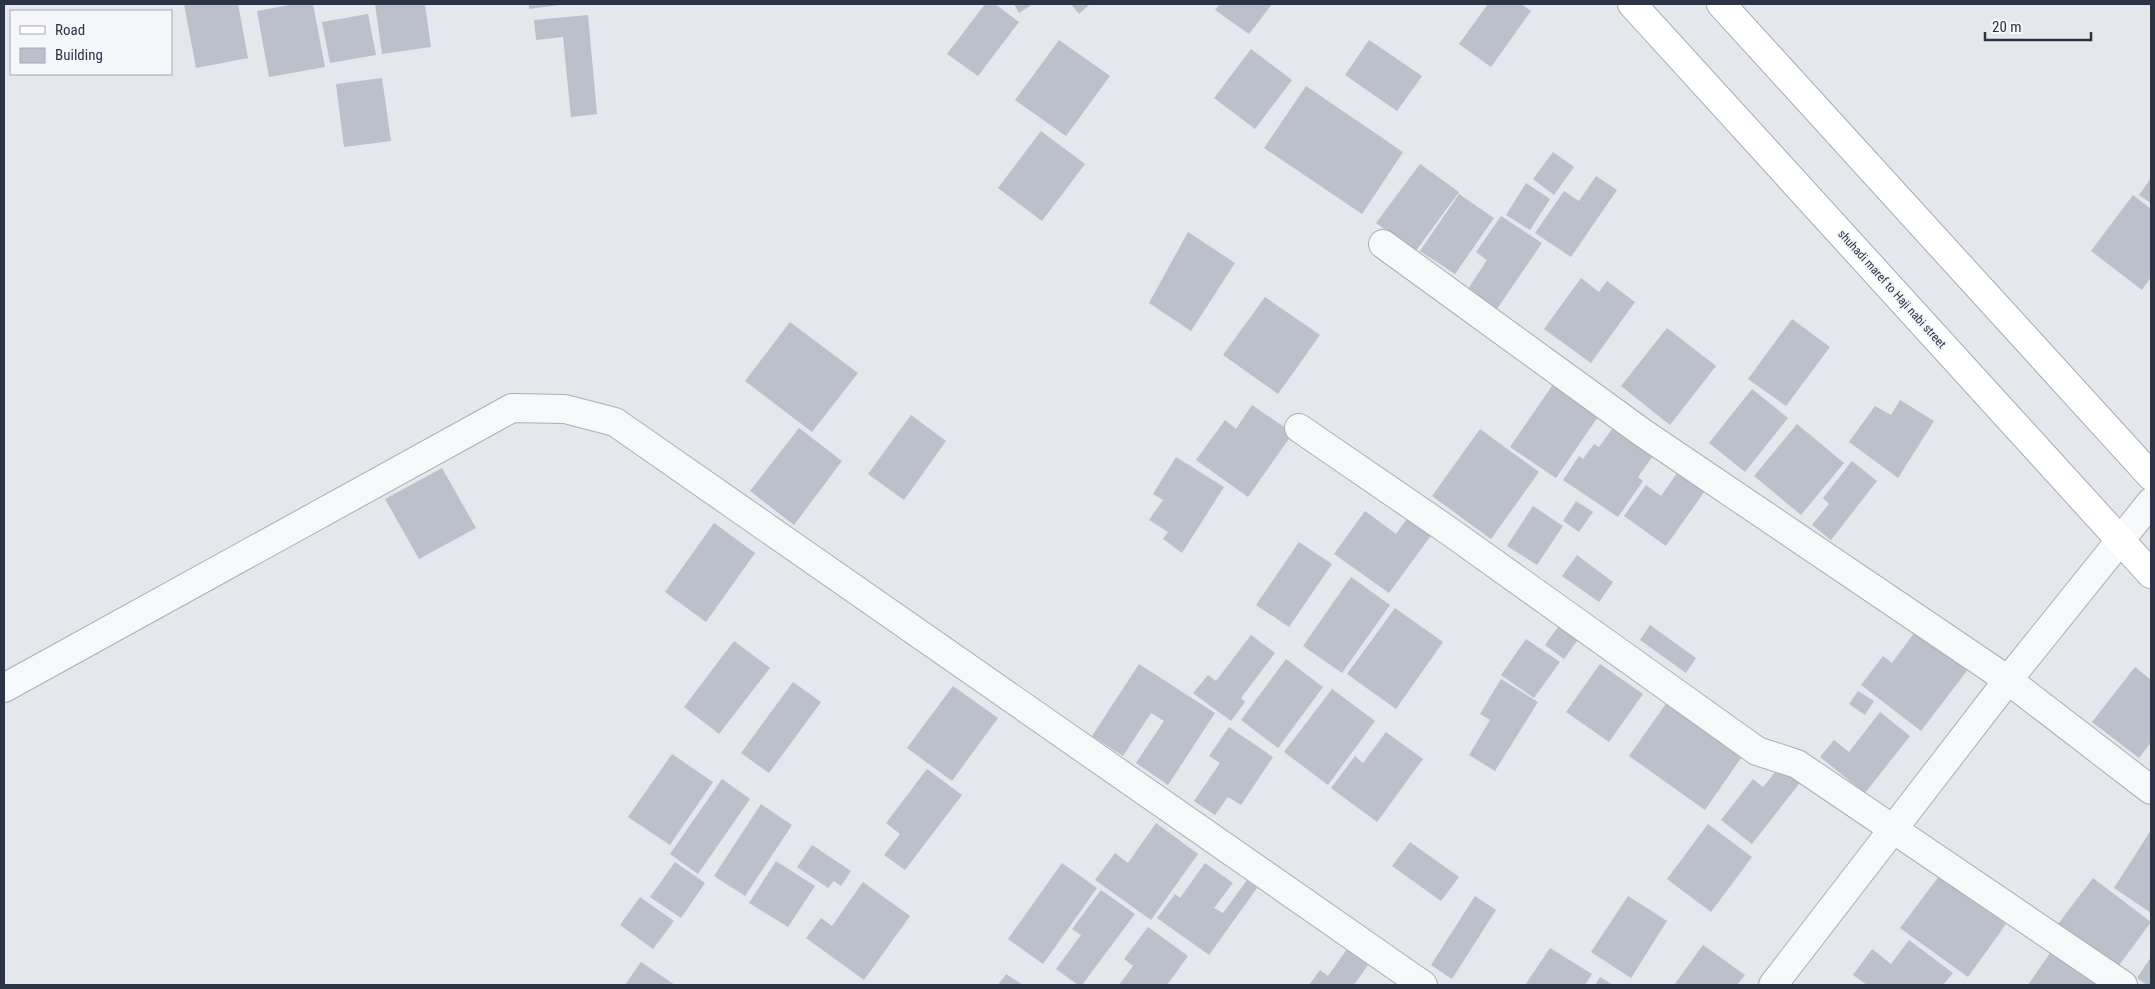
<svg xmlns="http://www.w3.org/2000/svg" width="2155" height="989" font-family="'Roboto Condensed',sans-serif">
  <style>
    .building { fill: #bbc0ca }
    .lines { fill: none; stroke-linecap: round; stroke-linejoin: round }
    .minor-casing { stroke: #a9aeb7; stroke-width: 30 }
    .major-casing { stroke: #a3abb8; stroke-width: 30 }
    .minor { stroke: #f7f8fa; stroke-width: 28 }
    .major { stroke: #fff; stroke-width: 28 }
    .labels { text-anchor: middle; stroke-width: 4; stroke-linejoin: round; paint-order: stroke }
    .street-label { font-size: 12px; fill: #2b3445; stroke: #f4f6f9 }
  </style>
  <rect width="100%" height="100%" fill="#e4e7ec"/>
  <g class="building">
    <polygon points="184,4 238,4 248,58 196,68"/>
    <polygon points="295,4 313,4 325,67 269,77 257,11"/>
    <polygon points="375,4 425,4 431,47 382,54"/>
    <polygon points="529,4 559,4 559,5 529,9"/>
    <polygon points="985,4 995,4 1019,22 978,76 947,54"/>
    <polygon points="1014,4 1033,4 1019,13"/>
    <polygon points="1071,4 1090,4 1079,14"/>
    <polygon points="1220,4 1272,4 1249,34 1215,10"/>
    <polygon points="1488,4 1521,4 1531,11 1491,67 1459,44"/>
    <polygon points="368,14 376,55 330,63 322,22"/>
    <polygon points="588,15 597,114 571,117 563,37 536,40 534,20"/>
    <polygon points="1059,40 1110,76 1066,136 1015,100"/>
    <polygon points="1369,40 1422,76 1397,111 1345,75"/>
    <polygon points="1251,49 1292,80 1255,129 1214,98"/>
    <polygon points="382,78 391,141 344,147 336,84"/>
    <polygon points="1306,86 1403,152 1362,214 1264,148"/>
    <polygon points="1041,131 1085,164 1042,221 998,188"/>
    <polygon points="1553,152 1574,167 1554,195 1533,179"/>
    <polygon points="1420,164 1459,192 1415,252 1376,223"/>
    <polygon points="1596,176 1617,190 1571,257 1535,233 1564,191 1579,201"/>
    <polygon points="2151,178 2151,203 2139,195"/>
    <polygon points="1526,183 1550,199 1530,230 1506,215"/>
    <polygon points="1459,194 1494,218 1455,274 1420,251"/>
    <polygon points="2133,195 2151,209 2151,277 2142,290 2091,251"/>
    <polygon points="1501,216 1542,243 1497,309 1468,289 1487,260 1476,252"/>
    <polygon points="1188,232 1235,263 1191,331 1149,303"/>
    <polygon points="1581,278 1599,292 1607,281 1635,302 1591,363 1544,329"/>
    <polygon points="1265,297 1320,335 1278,394 1223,355"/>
    <polygon points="1792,319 1830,347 1786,406 1748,379"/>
    <polygon points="790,322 858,373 812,432 745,381"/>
    <polygon points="1667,328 1716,366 1670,425 1621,386"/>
    <polygon points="1556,380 1602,411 1556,478 1510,447"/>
    <polygon points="1752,389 1788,418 1745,472 1709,443"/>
    <polygon points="1900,400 1934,421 1898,478 1849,442 1875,406 1891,415"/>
    <polygon points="1252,405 1293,433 1248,497 1196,460 1225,420 1236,429"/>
    <polygon points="911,415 946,441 904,500 868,474"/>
    <polygon points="1797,424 1844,463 1801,515 1754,476"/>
    <polygon points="1615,425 1655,453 1638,477 1643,481 1618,517 1563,480 1579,456 1583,459 1594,444 1599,447"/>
    <polygon points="799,428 842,461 794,525 750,491"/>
    <polygon points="1480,429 1539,472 1491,539 1432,496"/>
    <polygon points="1176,457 1224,487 1182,553 1163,539 1168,532 1149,520 1163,500 1153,494"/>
    <polygon points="1852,461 1877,481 1831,540 1812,525 1829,504 1823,498"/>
    <polygon points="442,468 476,528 419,559 385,499"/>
    <polygon points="1680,469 1707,488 1666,546 1624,516 1646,485 1661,496"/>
    <polygon points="1576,501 1593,512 1579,532 1563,521"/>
    <polygon points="1533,506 1563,526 1537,565 1507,546"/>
    <polygon points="1414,509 1438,526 1389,593 1334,554 1365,511 1396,534"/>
    <polygon points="714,523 755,553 706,622 665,592"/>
    <polygon points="1299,542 1332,564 1289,627 1256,605"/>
    <polygon points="1577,555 1613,582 1599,602 1562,576"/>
    <polygon points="1351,577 1390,605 1342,673 1303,646"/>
    <polygon points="1395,608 1443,642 1396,709 1347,674"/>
    <polygon points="1563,620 1582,634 1564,659 1545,645"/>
    <polygon points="1650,625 1696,658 1686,673 1640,640"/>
    <polygon points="1918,628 1969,668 1921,731 1861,685 1883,656 1892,663"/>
    <polygon points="1251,635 1275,653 1241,698 1245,702 1231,721 1193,693 1208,675 1216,681"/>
    <polygon points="1526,639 1560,662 1534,698 1501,675"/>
    <polygon points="734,641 770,668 719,734 684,707"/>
    <polygon points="1286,659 1323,687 1278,748 1241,720"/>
    <polygon points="1139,664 1215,713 1168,785 1136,763 1164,721 1151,713 1123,756 1092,736"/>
    <polygon points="1600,664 1643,694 1609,742 1566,712"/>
    <polygon points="2135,667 2151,680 2151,742 2139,758 2092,722"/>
    <polygon points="1501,679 1538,702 1495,771 1469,755 1490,720 1480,714"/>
    <polygon points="793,682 821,702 769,773 741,753"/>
    <polygon points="953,686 998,718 952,781 907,748"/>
    <polygon points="1332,689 1375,721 1328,785 1284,752"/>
    <polygon points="1858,691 1874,701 1865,715 1849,704"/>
    <polygon points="1670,698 1745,752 1705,810 1629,756"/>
    <polygon points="1880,712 1910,736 1865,793 1820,757 1834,740 1849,752"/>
    <polygon points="1229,727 1273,757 1241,805 1228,797 1215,815 1194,801 1220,763 1209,756"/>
    <polygon points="1386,732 1423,759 1377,822 1331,788 1355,756 1363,763"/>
    <polygon points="672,754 713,782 670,845 628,817"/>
    <polygon points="1781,765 1802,780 1752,844 1721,820 1753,779 1763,787"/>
    <polygon points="927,769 962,795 905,870 884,855 900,834 886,823"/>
    <polygon points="722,779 750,799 698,874 670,854"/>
    <polygon points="761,804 792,825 745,896 714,876"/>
    <polygon points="1156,823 1198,854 1151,920 1095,880 1115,853 1128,863"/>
    <polygon points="1708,824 1752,857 1711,912 1667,879"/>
    <polygon points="2151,830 2151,913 2114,888"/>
    <polygon points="1410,842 1459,877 1441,901 1392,866"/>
    <polygon points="812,845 851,871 841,886 834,881 828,888 797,867"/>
    <polygon points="776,861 815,886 788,927 749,903"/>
    <polygon points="675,862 705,883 681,918 650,897"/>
    <polygon points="1062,863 1097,888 1043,964 1008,939"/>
    <polygon points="1205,863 1233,883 1214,908 1223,913 1247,880 1257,888 1209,955 1157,918 1175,894 1180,898"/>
    <polygon points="1939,876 2006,924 1968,977 1900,928"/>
    <polygon points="2093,878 2151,922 2117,968 2058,924"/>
    <polygon points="863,882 910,916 864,980 806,938 821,918 832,926"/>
    <polygon points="1101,890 1135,914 1082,985 1078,985 1056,969 1081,935 1072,929"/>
    <polygon points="1475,896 1496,910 1452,979 1431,965"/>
    <polygon points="1628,896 1667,921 1631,978 1591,952"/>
    <polygon points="640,897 674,921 653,949 620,925"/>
    <polygon points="1148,927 1188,956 1167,985 1119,985 1133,966 1124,959"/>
    <polygon points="1909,940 1953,973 1943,985 1867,985 1853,975 1872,949 1891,964"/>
    <polygon points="1703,945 1745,975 1737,985 1674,985"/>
    <polygon points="1550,948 1592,974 1585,985 1525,985"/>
    <polygon points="1347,949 1368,965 1354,985 1309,985 1320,970 1328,976"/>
    <polygon points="2050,953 2097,985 2028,985"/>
    <polygon points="2151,957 2151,985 2147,985 2137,978"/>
    <polygon points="641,962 675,985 625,985"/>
    <polygon points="1006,974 1023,985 998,985"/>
    <polygon points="1600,977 1613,985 1595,985"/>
  </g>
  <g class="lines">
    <g class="minor-casing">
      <g id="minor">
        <polyline points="1383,244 1643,433 2008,680 2151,790"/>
        <polyline points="1299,428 1449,531 1757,751 1797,764 2123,985"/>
        <polyline points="4,688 512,408 565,409 615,422 1423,985"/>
        <polyline points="1773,985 2008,680 2151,502"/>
      </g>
    </g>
    <g class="major-casing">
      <g id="major">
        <polyline points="1632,4 2151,574"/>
        <polyline points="1721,4 2151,476"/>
      </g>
    </g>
    <use href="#minor" class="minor"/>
    <use href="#major" class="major"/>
  </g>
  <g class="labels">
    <g class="street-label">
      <text transform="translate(1892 289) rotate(48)" y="4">shuhadi maref to Haji nabi street</text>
    </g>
  </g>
  <rect width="2155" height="989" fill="none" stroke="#2b3445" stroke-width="10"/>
  <rect x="10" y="10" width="162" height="65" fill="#f4f6f9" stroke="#a4a8b1"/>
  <rect x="20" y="26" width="25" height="8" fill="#ffffff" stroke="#a4a8b1"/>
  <text x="55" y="35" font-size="15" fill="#2b3445">Road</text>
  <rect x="20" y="48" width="25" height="15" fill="#bbc0ca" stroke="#a4a8b1"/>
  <text x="55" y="60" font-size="15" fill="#2b3445">Building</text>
  <path d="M1985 32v8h106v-8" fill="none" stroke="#2b3445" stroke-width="2.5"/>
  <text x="1992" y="32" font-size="15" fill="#2b3445" stroke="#f4f6f9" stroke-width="4" paint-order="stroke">20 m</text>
</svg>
